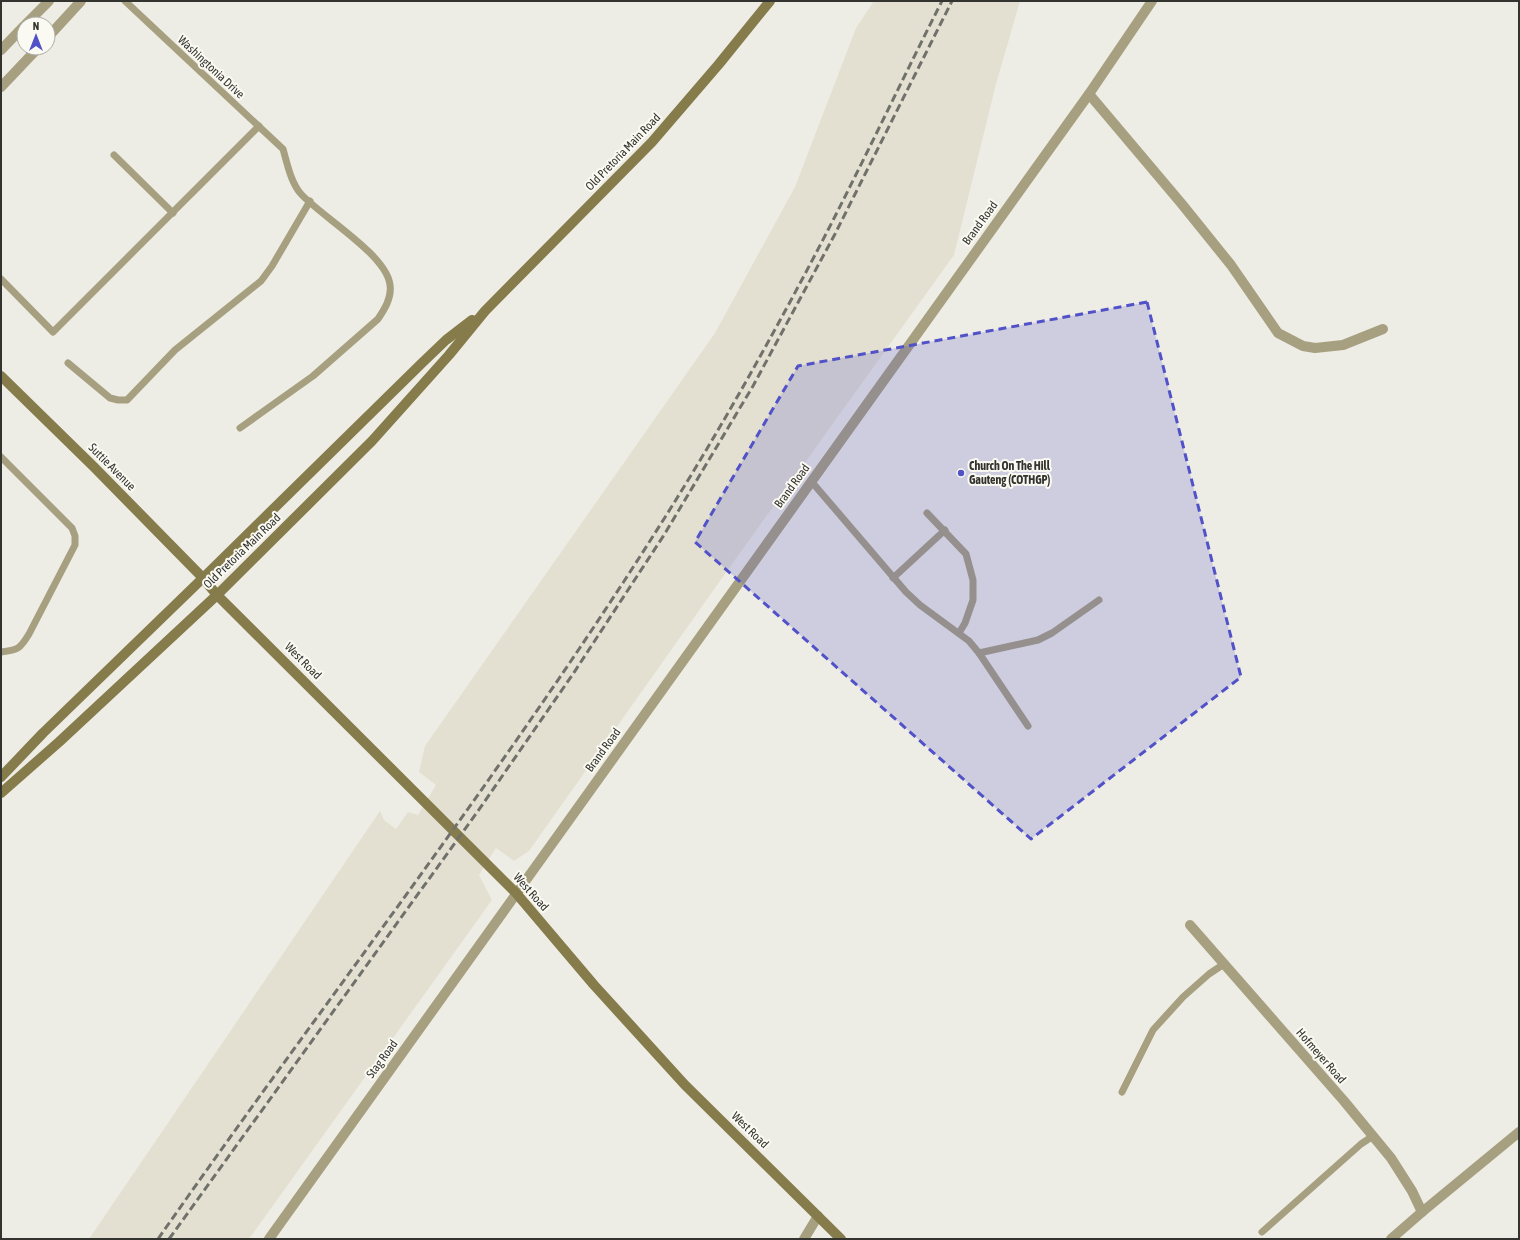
<svg xmlns="http://www.w3.org/2000/svg" width="1520" height="1240" font-family="'Asap Condensed',sans-serif">
  <style>
    .built { fill: #e3e0d1 }
    .lines { fill: none; stroke-linecap: round; stroke-linejoin: round }
    .lane { stroke: #a7a080; stroke-width: 7 }
    .street { stroke: #a7a080; stroke-width: 10 }
    .secondary { stroke: #857b4b; stroke-width: 10 }
    .rail { stroke: #71716c; stroke-width: 3; stroke-dasharray: 8 4; stroke-linecap: butt }
    .marked { fill: #5151c8; fill-opacity: 0.2; stroke: #5151c8; stroke-width: 3; stroke-dasharray: 8 5; stroke-linejoin: round }
    .poi-dot { fill: #5151c8; stroke: #fbfaf2; stroke-width: 1.5 }
    .labels { text-anchor: middle; stroke-width: 4; stroke-linejoin: round; paint-order: stroke }
    .street-label { font-size: 12px; fill: #333330; stroke: #fbfaf2 }
    .poi-label { font-size: 12px; font-weight: bold; fill: #333330; stroke: #fbfaf2; text-anchor: start }
  </style>
  <rect width="100%" height="100%" fill="#eeede5"/>
  <polygon class="built" points="874,1 1020,1 996,84 954,255 732,564 529,851 514,861 496,848 479,875 492,900 249,1239 89,1239 380,811 384,820 396,829 408,812 418,815 436,785 419,772 425,746 715,333 795,187 856,28"/>
  <g class="lines">
    <g class="lane">
      <path d="M125 1 283 149C287 163 291 183 301 194 322 217 387 255 390 285 392 298 384 310 378 319L313 376 240 428"/>
      <polyline points="114,155 173,213"/>
      <polyline points="1,279 53,332 259,126"/>
      <polyline points="68,363 110,398 118,400 127,400 175,350 261,281 272,266 310,201"/>
      <path d="M1 457 72 528 75 536V545L29 634C20 649 18 650 1 652"/>
      <polyline points="811,481 906,592 920,605 969,641 979,653 1028,726"/>
      <polyline points="927,513 966,554 973,580 973,600 965,623 959,633"/>
      <polyline points="893,578 945,530"/>
      <polyline points="979,653 1038,640 1052,633 1099,600"/>
      <polyline points="1122,1092 1153,1030 1183,997 1209,974 1224,964"/>
      <polyline points="1262,1232 1361,1144 1373,1136"/>
    </g>
    <g class="street">
      <polyline points="26,24 49,1"/>
      <polyline points="48,37 81,1"/>
      <polyline points="1,50 24,26"/>
      <polyline points="1,87 38,48"/>
      <polyline points="1089,94 1181,203 1231,265 1278,333 1303,346 1315,348 1343,345 1383,329"/>
      <polyline points="1190,925 1344,1101 1391,1158 1412,1191 1422,1212"/>
      <polyline points="269,1239 1089,94 1152,1"/>
      <polyline points="804,1239 818,1216"/>
      <polyline points="1391,1239 1422,1212 1519,1132"/>
    </g>
    <g class="secondary">
      <polyline points="1,376 94,467 203,578 217,595 516,893 594,985 685,1085 841,1239"/>
      <polyline points="1,777 43,733 203,578 423,362 446,340 472,320"/>
      <polyline points="1,793 59,742 217,595 372,441 449,355 485,311 652,142 719,64 770,1"/>
    </g>
    <g class="rail">
      <path d="M158 1239C323 1003 501 776 655 533 717 436 774 334 827 232 866 156 903 78 942 1"/>
      <polyline points="169,1239 478,811 573,674 664,535 753,386 835,234 952,1"/>
    </g>
  </g>
  <path class="marked" d="M1147 302 1241 677 1031 839 695 542 798 366Z"/>
  <circle class="poi-dot" cx="961" cy="473" r="4"/>
  <g class="labels">
    <g class="street-label">
      <text transform="translate(211 67) rotate(43)" y="4">Washingtonia Drive</text>
      <text transform="translate(623 152) rotate(-46)" y="4">Old Pretoria Main Road</text>
      <text transform="translate(980 223) rotate(-54)" y="4">Brand Road</text>
      <text transform="translate(112 467) rotate(45)" y="4">Suttie Avenue</text>
      <text transform="translate(792 486) rotate(-54)" y="4">Brand Road</text>
      <text transform="translate(242 551) rotate(-44)" y="4">Old Pretoria Main Road</text>
      <text transform="translate(303 661) rotate(45)" y="4">West Road</text>
      <text transform="translate(603 750) rotate(-54)" y="4">Brand Road</text>
      <text transform="translate(531 892) rotate(48)" y="4">West Road</text>
      <text transform="translate(1321 1056) rotate(49)" y="4">Hofmeyer Road</text>
      <text transform="translate(382 1059) rotate(-54)" y="4">Stag Road</text>
      <text transform="translate(750 1130) rotate(44)" y="4">West Road</text>
    </g>
    <g class="poi-label">
      <text x="969" y="470">Church On The Hill<tspan x="969" dy="14">Gauteng (COTHGP)</tspan></text>
    </g>
  </g>
  <rect width="1520" height="1240" fill="none" stroke="#333330" stroke-width="4"/>
  <g transform="translate(36 36)"><circle r="19" fill="#fbfaf2" stroke="#abaaa4"/>
  <path d="M0-3L7 15L0 10L-7 15Z" fill="#5151c8"/>
  <text y="-6" font-size="11" font-weight="bold" text-anchor="middle" fill="#333330">N</text>
  </g>
</svg>
